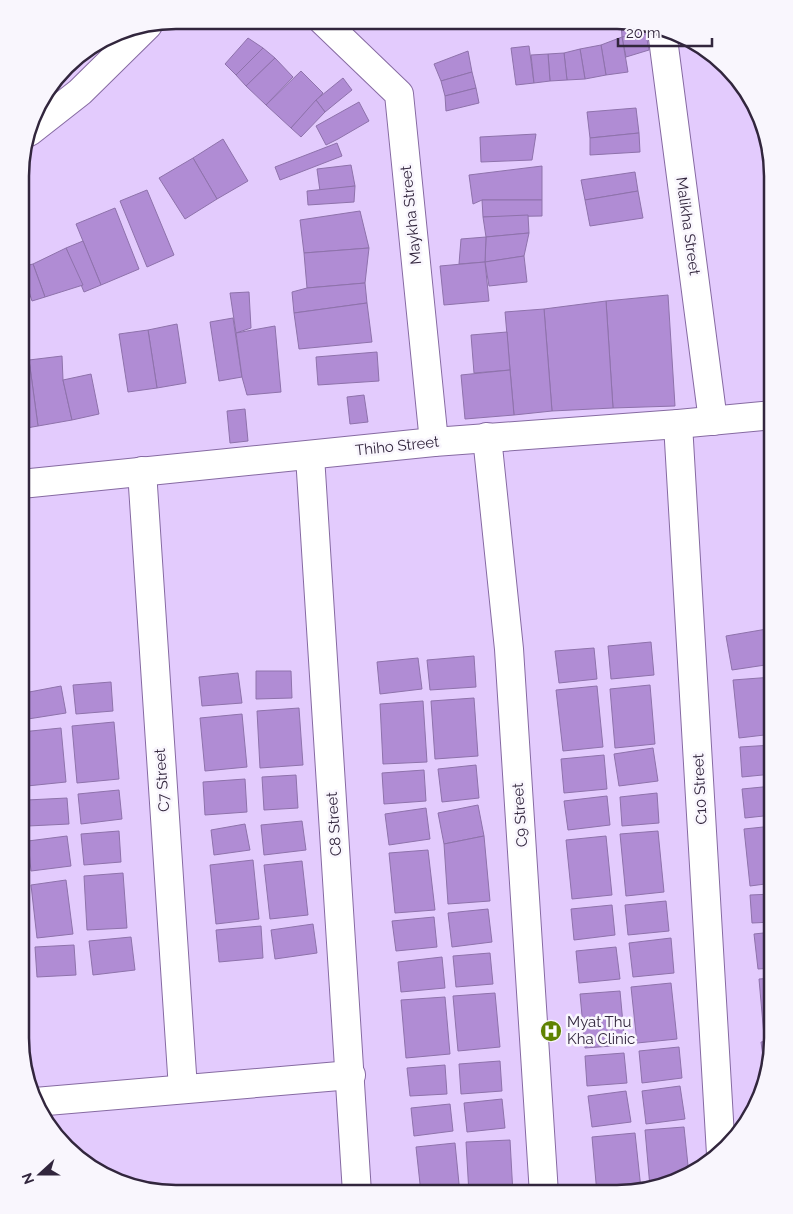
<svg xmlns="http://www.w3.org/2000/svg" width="793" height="1214" font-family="Raleway,sans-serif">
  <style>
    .building { fill: #b08cd4; stroke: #8e72ab }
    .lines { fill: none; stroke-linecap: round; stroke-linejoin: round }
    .street-casing { stroke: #866aa2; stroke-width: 30 }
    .street { stroke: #fff; stroke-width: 28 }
    .labels { text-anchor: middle; stroke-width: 5; stroke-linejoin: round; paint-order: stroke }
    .street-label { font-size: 15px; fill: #32263d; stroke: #f9f6fd }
    .poi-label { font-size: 15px; fill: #32263d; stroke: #f9f6fd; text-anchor: start }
    .rim { fill: none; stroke: #32263d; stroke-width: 2.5 }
  </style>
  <rect width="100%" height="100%" fill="#e3cbfd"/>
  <g class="building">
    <polygon points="621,21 638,21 644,24 646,34 622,37"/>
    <polygon points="646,34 649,50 626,57 622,37"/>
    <polygon points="622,37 628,72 606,75 601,45"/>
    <polygon points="248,38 263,48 236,75 225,64"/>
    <polygon points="601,45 606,75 585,79 580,49"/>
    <polygon points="529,46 534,83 516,85 511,48"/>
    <polygon points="263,48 275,58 246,86 236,75"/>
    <polygon points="580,49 585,79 567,80 564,53"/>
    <polygon points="468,51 472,72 441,81 434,64"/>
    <polygon points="564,53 567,80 550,81 548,54"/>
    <polygon points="548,54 550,81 534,83 531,55"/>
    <polygon points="275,58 293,77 266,105 246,86"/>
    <polygon points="301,71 323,93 291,128 266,105"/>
    <polygon points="472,72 476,88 445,96 441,81"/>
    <polygon points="343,78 352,90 325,112 316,100"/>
    <polygon points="476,88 479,103 446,111 445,96"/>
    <polygon points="316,100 325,112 301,137 291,128"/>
    <polygon points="359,102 369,121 338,139 326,145 316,126"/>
    <polygon points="636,108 639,133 590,138 587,112"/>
    <polygon points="639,133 640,152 590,155 590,138"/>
    <polygon points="536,134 532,160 481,162 480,137"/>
    <polygon points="223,139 248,181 217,199 193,158"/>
    <polygon points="337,143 342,156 280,180 275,167"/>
    <polygon points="193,158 217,199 185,219 159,178"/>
    <polygon points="351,165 355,186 320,191 317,169"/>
    <polygon points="542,166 542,200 482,200 473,204 469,175"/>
    <polygon points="635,172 638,191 585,200 581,180"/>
    <polygon points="355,186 354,202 308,205 307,191"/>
    <polygon points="147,190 174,255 147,267 120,201"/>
    <polygon points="638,191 643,218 590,226 585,200"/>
    <polygon points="482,200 542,200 542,216 483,217"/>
    <polygon points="115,208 139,269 101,285 76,224"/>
    <polygon points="360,211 369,248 304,253 300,220"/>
    <polygon points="528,215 529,233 486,237 483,217"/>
    <polygon points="529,233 524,256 485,262 486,237"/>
    <polygon points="486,237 485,262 459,264 461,239"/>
    <polygon points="83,241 101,285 84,292 66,248"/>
    <polygon points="66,248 83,285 45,297 33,264"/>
    <polygon points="369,248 365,283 307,288 304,253"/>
    <polygon points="524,256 527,282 489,286 485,262"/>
    <polygon points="485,262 489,301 444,305 440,266"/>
    <polygon points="33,264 45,297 32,301 21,267"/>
    <polygon points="21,274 26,314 21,314"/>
    <polygon points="365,283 367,303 294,313 292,292 307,288"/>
    <polygon points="249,292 251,328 236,333 230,293"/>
    <polygon points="668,295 675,406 613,408 606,301"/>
    <polygon points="606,301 613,408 552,411 544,309"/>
    <polygon points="367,303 372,342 299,349 294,313"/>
    <polygon points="544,309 552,411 514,415 505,312"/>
    <polygon points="233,318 242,377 219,381 210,322"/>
    <polygon points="177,324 186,383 157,388 148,330"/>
    <polygon points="275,326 281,392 247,395 242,377 236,333"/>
    <polygon points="148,330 157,388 128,392 119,334"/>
    <polygon points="507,332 510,370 474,373 471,335"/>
    <polygon points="377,352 379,381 318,385 316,357"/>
    <polygon points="62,356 63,380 72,420 38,426 29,360"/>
    <polygon points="29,360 38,426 21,429 21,361"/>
    <polygon points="510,370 514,415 465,419 461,375"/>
    <polygon points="91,374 99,414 72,420 63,380"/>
    <polygon points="364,395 368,422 350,424 347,397"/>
    <polygon points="245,409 248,441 230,443 227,411"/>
    <polygon points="767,629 772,664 732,670 726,636"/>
    <polygon points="651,642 654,675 611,679 608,646"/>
    <polygon points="594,648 597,679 559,683 555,651"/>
    <polygon points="474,656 476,687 430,690 427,660"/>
    <polygon points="418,658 422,689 380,694 377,662"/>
    <polygon points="256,671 291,671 292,698 256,699"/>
    <polygon points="238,673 242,703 202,706 199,677"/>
    <polygon points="773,677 773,734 739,738 733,680"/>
    <polygon points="111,682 113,711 76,714 73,685"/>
    <polygon points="650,685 655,744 615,748 610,689"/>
    <polygon points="61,686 66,713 28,719 24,693"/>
    <polygon points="597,686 603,747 563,751 556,690"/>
    <polygon points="474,698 478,756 435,759 431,701"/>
    <polygon points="423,701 427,762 383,764 380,704"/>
    <polygon points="299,708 303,765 260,768 257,711"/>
    <polygon points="242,714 247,767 205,771 200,718"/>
    <polygon points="114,722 119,779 77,783 72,726"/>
    <polygon points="61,728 66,782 27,786 21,732"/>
    <polygon points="773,745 773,774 742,777 740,747"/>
    <polygon points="653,748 658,781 619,786 614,754"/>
    <polygon points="604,755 607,789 564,793 561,759"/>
    <polygon points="476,765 479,798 442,802 438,769"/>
    <polygon points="424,770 426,801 384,804 382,773"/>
    <polygon points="296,775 298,808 264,810 262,777"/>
    <polygon points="245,779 247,812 205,815 203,782"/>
    <polygon points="773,786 773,815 745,818 742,789"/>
    <polygon points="119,790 122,819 81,824 78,794"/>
    <polygon points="657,793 659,823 622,826 620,797"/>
    <polygon points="607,796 610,825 568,830 564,801"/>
    <polygon points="67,798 69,824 28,826 27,800"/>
    <polygon points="478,805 484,836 444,844 438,813"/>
    <polygon points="426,808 430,839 389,845 385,814"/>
    <polygon points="302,821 306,850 264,855 261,825"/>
    <polygon points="245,824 250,850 214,855 211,830"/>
    <polygon points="773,826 773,883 750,886 744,829"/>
    <polygon points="119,831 121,862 84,865 81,834"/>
    <polygon points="658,831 664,892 626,896 620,834"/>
    <polygon points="67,836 71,866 31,871 28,841"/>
    <polygon points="484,836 490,901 448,904 444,844"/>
    <polygon points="606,836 612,895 572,899 566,840"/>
    <polygon points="428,850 435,910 395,913 389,853"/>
    <polygon points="253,860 259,919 216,924 210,865"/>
    <polygon points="302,861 308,915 270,919 264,865"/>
    <polygon points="123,873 127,928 87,930 84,876"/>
    <polygon points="66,880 73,934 37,938 31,885"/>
    <polygon points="773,894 773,922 752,923 750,895"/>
    <polygon points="666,901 669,931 628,935 625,905"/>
    <polygon points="612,905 615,935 574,940 571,909"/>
    <polygon points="488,909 492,942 452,947 448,913"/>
    <polygon points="434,917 437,947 396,951 392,921"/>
    <polygon points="313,924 317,953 275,959 271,930"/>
    <polygon points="261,926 263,958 219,962 216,930"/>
    <polygon points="773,932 773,968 758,969 754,934"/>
    <polygon points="131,937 135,970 93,975 89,941"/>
    <polygon points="671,938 674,973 633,977 629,943"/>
    <polygon points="74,945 76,975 37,977 35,947"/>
    <polygon points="616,947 620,979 579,983 576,951"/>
    <polygon points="490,953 493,984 456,987 453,956"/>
    <polygon points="442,957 445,988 401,992 398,962"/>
    <polygon points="773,978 773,1036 764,1036 759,979"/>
    <polygon points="671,983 677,1039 637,1043 631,987"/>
    <polygon points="620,991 625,1045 585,1048 580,994"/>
    <polygon points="495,993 500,1047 458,1051 453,996"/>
    <polygon points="445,997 450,1054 406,1058 401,1000"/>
    <polygon points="773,1040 773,1049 765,1072 761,1042"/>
    <polygon points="679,1047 682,1078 642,1083 639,1051"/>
    <polygon points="624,1053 627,1083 587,1086 585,1056"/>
    <polygon points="500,1061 502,1091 461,1094 459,1064"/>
    <polygon points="445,1065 447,1094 410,1096 407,1068"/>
    <polygon points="680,1086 685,1119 646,1124 642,1091"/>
    <polygon points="626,1091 631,1122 592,1127 588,1096"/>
    <polygon points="502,1099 505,1128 467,1132 464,1103"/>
    <polygon points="450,1104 453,1131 414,1136 411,1108"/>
    <polygon points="684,1127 689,1175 677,1182 650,1187 645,1130"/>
    <polygon points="635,1133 641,1189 597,1194 592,1137"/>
    <polygon points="510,1140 513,1194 469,1194 466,1142"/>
    <polygon points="455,1143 460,1194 421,1193 416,1147"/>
  </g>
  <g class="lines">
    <g class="street-casing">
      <g id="street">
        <polyline points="322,20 399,94 434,442"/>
        <polyline points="662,31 713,421"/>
        <polyline points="29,132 80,92 148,25"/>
        <polyline points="678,424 721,1154"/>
        <polyline points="487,437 509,649 544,1194"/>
        <polyline points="310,456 357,1193"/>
        <polyline points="142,471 183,1089"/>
        <polyline points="21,484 434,442 678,424 773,415"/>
        <polyline points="35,1102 351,1075"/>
      </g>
    </g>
    <use href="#street" class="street"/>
  </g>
  <defs>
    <g id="hospital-disc" transform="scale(1.125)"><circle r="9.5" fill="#5f8301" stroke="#f9f6fd"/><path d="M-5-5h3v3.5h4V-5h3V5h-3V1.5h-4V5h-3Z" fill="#fff"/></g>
  </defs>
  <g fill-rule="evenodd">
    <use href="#hospital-disc" x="551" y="1031"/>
  </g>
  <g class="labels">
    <g class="street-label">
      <text transform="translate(411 215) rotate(-96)" y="5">Maykha Street</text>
      <text transform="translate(688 226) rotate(82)" y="5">Malikha Street</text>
      <text transform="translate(397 446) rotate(-6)" y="5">Thiho Street</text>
      <text transform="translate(162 780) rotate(-94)" y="5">C7 Street</text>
      <text transform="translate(700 789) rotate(-93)" y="5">C10 Street</text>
      <text transform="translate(520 815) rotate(-94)" y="5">C9 Street</text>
      <text transform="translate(334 824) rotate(-94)" y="5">C8 Street</text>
    </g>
    <g class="poi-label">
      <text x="567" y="1027">Myat Thu<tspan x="567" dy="17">Kha Clinic</tspan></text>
    </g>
  </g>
  <path d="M0 0H793V1214H0ZM176 29H617A147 147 0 0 1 764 176V1038A147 147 0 0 1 617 1185H176A147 147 0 0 1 29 1038V176A147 147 0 0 1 176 29Z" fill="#f9f6fd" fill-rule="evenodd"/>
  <path class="rim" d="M176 29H617A147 147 0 0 1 764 176V1038A147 147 0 0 1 617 1185H176A147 147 0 0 1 29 1038V176A147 147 0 0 1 176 29Z"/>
  <g transform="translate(40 1174) rotate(249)" stroke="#f9f6fd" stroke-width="4" paint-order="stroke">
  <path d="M0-4L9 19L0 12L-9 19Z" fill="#32263d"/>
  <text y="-8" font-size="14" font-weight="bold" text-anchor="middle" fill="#32263d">N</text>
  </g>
  <path d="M618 38v8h94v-8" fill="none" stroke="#32263d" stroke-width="2.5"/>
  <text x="626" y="38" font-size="15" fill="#32263d" stroke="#f9f6fd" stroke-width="4" paint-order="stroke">20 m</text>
</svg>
